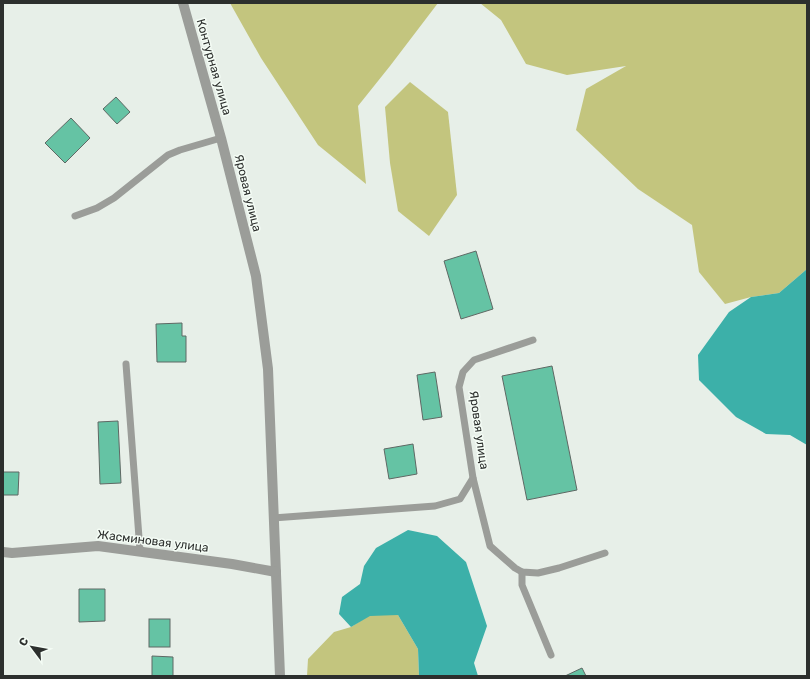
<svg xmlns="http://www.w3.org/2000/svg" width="810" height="679" font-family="Rubik,sans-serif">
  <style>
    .green { fill: #c3c57e }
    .water { fill: #3cb0a9 }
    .building { fill: #65c3a4; stroke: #5f6864 }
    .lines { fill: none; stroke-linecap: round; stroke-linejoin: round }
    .service { stroke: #9b9d99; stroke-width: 7 }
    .minor { stroke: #9b9d99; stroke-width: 10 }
    .labels { text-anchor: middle; stroke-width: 3; stroke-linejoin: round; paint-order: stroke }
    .street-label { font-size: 12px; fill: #2c2f2d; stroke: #f4fcf5 }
  </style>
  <rect width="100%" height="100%" fill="#e7efe8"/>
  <g class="green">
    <polygon points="230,3 438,3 390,66 358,106 366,184 318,145 261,58"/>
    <polygon points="480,3 807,3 807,269 779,293 751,297 725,304 699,272 692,225 638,189 576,130 586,89 626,66 567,75 526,64 501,20"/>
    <polygon points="410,82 448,112 457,195 429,236 398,211 390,163 385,107"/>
    <polygon points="370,615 398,615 418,649 419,676 307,676 308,659 334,632 351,627"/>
  </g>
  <g class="water">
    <polygon points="807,269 807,445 790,435 766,434 736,417 699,380 698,355 729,312 751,297 779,293"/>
    <polygon points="408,530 437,536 466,562 487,626 474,663 478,676 419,676 418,649 398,615 370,616 351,627 339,614 342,597 360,584 364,566 376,548"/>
  </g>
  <g class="building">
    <polygon points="116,97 130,112 117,124 103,109"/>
    <polygon points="71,118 90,138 65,163 45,143"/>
    <polygon points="476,251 493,309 461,319 444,261"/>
    <polygon points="182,323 182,336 186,336 186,362 157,362 156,324"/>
    <polygon points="552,366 577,490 527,500 502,376"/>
    <polygon points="435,372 442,417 423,420 417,375"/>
    <polygon points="118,421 121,483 100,484 98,422"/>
    <polygon points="413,444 417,474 389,479 384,449"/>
    <polygon points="3,472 19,472 18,495 3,495"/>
    <polygon points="79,589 105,589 105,621 79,622"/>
    <rect x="149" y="619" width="21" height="28"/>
    <polygon points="152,656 173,657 173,676 152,676"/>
    <polygon points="582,668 586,676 565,676"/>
  </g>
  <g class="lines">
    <g class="service">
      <polyline points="75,216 97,208 114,198 168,155 180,150 221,138"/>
      <polyline points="126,364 140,551"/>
      <polyline points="473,478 490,546 515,568 522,572 538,573 559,568 605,553"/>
      <polyline points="273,518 435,506 460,499 473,478 459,387 463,372 474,360 533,340"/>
      <polyline points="522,572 522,585 551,655"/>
    </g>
    <g class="minor">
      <polyline points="183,3 221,138 256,276 268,369 280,676"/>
      <polyline points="3,552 12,553 98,546 232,564 276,572"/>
    </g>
  </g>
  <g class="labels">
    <g class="street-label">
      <text transform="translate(214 67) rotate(74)" y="4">Контурная улица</text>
      <text transform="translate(248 193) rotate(76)" y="4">Яровая улица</text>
      <text transform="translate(479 430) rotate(82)" y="4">Яровая улица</text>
      <text transform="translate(153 541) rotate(7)" y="4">Жасминовая улица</text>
    </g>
  </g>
  <rect width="810" height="679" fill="none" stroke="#2c2f2d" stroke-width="8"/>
  <g transform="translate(32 647) rotate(302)" stroke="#f4fcf5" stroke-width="3" paint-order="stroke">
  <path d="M0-3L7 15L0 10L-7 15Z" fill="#2c2f2d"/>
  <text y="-6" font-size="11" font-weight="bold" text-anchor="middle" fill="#2c2f2d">С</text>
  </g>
</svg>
